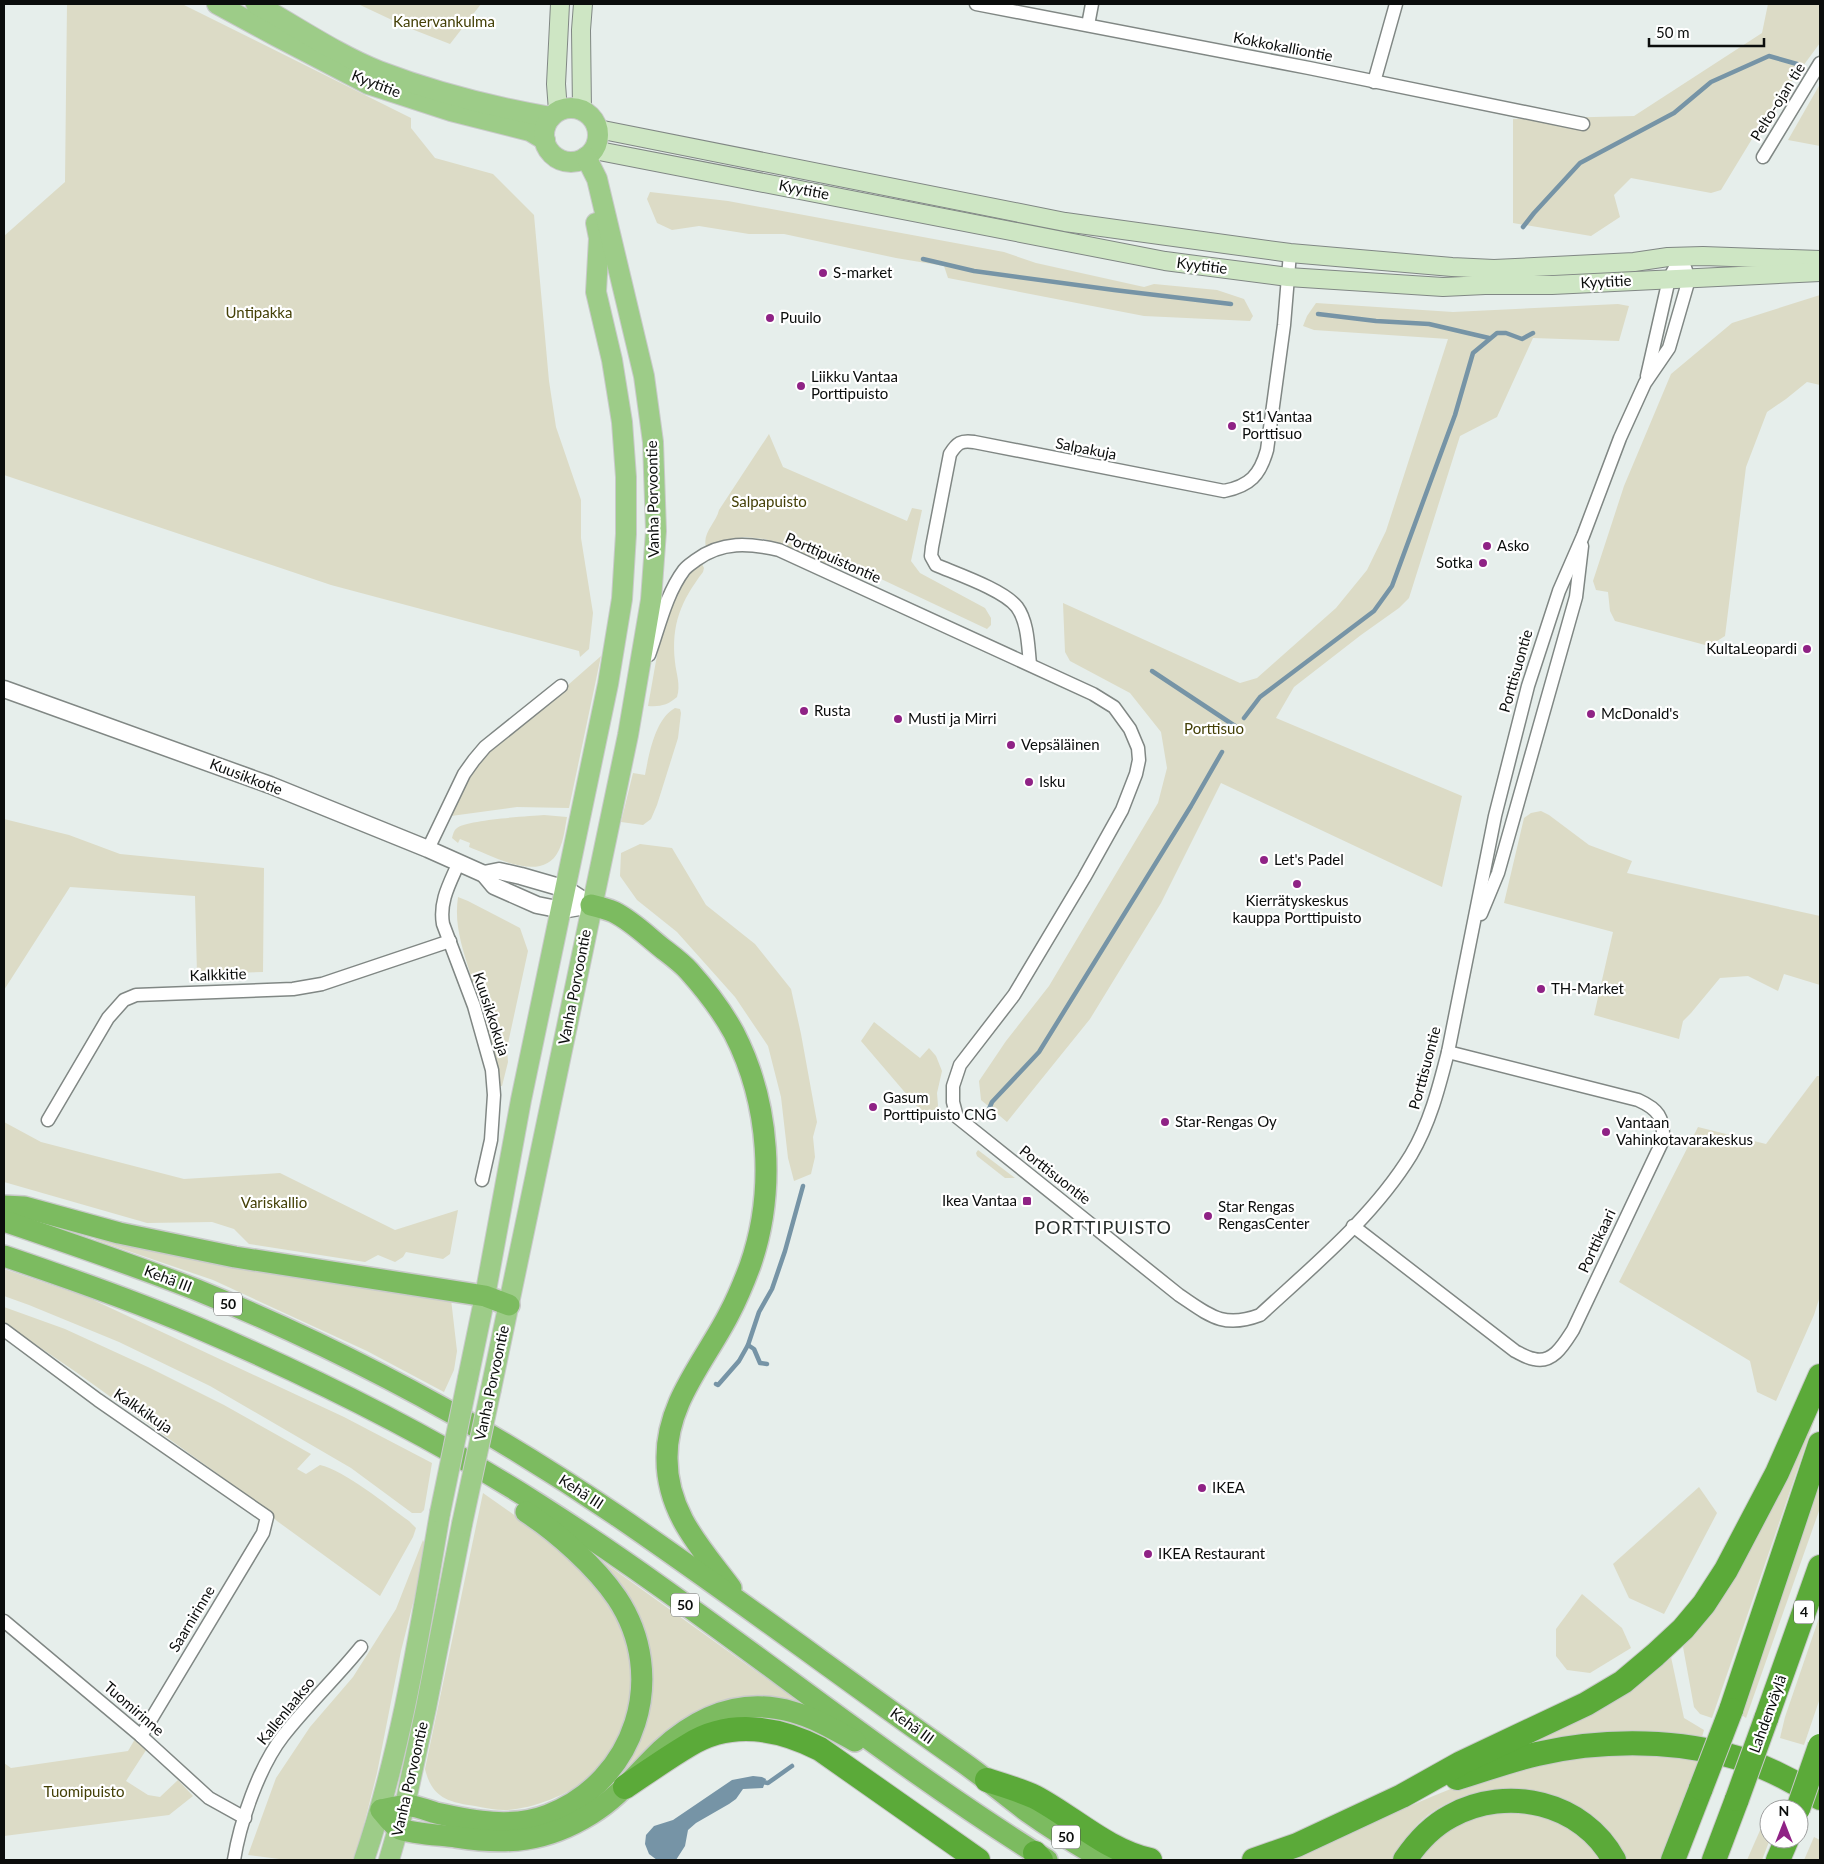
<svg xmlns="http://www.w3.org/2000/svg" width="1824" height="1864" font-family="Lato,sans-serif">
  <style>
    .green { fill: #dcdbc6 }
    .water { fill: #7694a6 }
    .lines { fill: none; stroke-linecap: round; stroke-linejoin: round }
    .stream { stroke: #7694a6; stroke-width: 4.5 }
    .minor-casing { stroke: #808784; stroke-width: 15 }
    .tertiary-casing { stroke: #808784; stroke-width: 19 }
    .secondary-casing { stroke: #808784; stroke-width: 20 }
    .primary-casing { stroke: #c9caca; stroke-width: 22 }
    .trunk-casing { stroke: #c9caca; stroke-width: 24 }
    .motorway-casing { stroke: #c9caca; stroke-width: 26 }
    .minor { stroke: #fff; stroke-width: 12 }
    .tertiary { stroke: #fff; stroke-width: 16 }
    .secondary { stroke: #cee6c4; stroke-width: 18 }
    .primary { stroke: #9dcc88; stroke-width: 20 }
    .trunk { stroke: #7cbb60; stroke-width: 21 }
    .motorway { stroke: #5baa39; stroke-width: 24 }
    .primary-bridge-casing { stroke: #c9caca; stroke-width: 22; stroke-linecap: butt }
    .motorway-bridge-casing { stroke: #c9caca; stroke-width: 26; stroke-linecap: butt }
    .primary-bridge { stroke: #9dcc88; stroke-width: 20 }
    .motorway-bridge { stroke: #5baa39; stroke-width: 24 }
    .poi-dot { fill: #8f2285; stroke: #fff; stroke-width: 2 }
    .labels { text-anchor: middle; stroke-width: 4.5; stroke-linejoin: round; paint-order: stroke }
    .shield { fill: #fff; stroke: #545655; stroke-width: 1 }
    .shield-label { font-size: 14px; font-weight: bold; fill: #0b0d0c }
    .park-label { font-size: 15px; fill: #444007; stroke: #fff }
    .street-label { font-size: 15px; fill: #0b0d0c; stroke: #fff }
    .poi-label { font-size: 15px; fill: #0b0d0c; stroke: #fff; text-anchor: start }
    .quarter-label { font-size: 18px; letter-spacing: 1px; fill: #272d2b; stroke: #fff }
  </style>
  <rect width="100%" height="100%" fill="#e6eeeb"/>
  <g class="green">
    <polygon points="67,4 182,4 411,118 411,128 435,158 493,174 534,215 549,381 556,427 581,500 581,538 593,613 589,649 580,657 579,651 331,585 4,475 4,236 65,182"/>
    <polygon points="358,4 481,4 450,44 409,28"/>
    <polygon points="1768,4 1820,4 1820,43 1766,116 1721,190 1711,193 1631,178 1614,195 1620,217 1591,236 1513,223 1513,119 1634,116 1762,33"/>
    <polygon points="1820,84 1820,146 1788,140"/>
    <polygon points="650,192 728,201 1004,252 1036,263 1144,287 1154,284 1217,290 1244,299 1253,316 1250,321 1144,316 948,278 944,266 896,258 784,234 749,234 699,226 672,230 657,223 647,199"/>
    <polygon points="1820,295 1820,385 1807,382 1786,399 1767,412 1746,467 1725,636 1709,646 1615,621 1610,611 1608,592 1596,590 1593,581 1624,486 1671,374 1732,323"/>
    <polygon points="1316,303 1453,312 1618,304 1629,306 1619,341 1533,338 1497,417 1460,436 1409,598 1399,608 1361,635 1294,687 1276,718 1462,796 1442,887 1221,783 1161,903 1090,1019 1007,1122 981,1100 979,1081 1006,1041 1049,986 1158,803 1167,768 1161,732 1130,693 1070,661 1065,652 1063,603 1240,683 1257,678 1336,608 1367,570 1386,531 1448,339 1314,330 1303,326 1307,316"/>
    <path d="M769 434 783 467 907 521 912 508 922 510 911 561 920 573 985 608 991 618V625L987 629 862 570 817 562 793 550 765 539 745 537 724 540 706 547C702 533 716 523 719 510Z"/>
    <path d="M702 564 704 568 703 572C681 601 671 624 675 662 676 673 681 685 677 697 668 705 660 707 648 706 656 666 660 619 682 583 687 575 695 570 702 564Z"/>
    <polygon points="601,656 569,808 517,807 451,816 474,769 496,744 560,692"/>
    <path d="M675 708 680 709 681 713 678 738 657 805 651 819 643 825 621 822 633 773 645 775C649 754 655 719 675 708Z"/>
    <polygon points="1541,811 1549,815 1589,845 1632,861 1627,873 1820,916 1820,985 1784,974 1778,991 1748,976 1720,978 1691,1013 1683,1021 1679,1039 1594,1015 1613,932 1504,903 1524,818 1531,813"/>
    <path d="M544 815 567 817C565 827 564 840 559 850 543 885 493 856 469 847L470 843 460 839 458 843 452 838C453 834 454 830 457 828 466 820 529 816 544 815Z"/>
    <polygon points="4,819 69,835 120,854 264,868 263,972 197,974 195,896 70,887 4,990"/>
    <polygon points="640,844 672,848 706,905 755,944 791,989 801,1034 817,1122 813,1137 815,1157 811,1174 794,1181 788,1158 781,1097 768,1046 735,997 677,932 637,900 620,876 621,853"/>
    <path d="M458 897 468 901 520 928 528 951 507 1048 508 1062 502 1086H498C494 1047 481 1010 470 973 462 947 454 925 458 897Z"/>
    <polygon points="874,1022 920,1058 929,1048 936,1056 942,1071 937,1093 938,1106 935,1115 931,1119 926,1117 861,1041"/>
    <polygon points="1817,1076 1820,1076 1820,1296 1814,1315 1776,1401 1757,1392 1750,1361 1619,1282 1698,1127 1766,1144"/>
    <polygon points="4,1122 41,1142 184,1179 280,1173 395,1230 458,1210 450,1254 443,1259 406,1252 403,1257 395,1262 378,1255 365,1262 249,1244 234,1229 212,1222 147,1223 4,1182"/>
    <polygon points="978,1150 1015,1178 1005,1178 977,1156 976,1153"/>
    <polygon points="91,1232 451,1299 457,1351 454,1370 444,1392 367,1351 213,1280 96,1240"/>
    <polygon points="4,1269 87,1297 344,1417 432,1463 424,1510 421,1513 412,1513 351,1468 210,1386 119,1342 29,1305 4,1296"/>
    <path d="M4 1307 65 1329 150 1368 224 1405 311 1454 297 1469 306 1474 320 1465C344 1470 388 1506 409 1521L416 1528 413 1537 380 1596 277 1521 258 1503 76 1372 4 1323Z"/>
    <polygon points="1820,1404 1712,1718 1700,1714 1694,1707 1683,1647 1737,1573"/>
    <polygon points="1820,1473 1820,1508 1746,1718 1739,1713"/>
    <polygon points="1699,1487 1717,1513 1664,1614 1629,1598 1613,1564"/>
    <path d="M483 1493C509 1511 535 1529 559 1550 569 1558 581 1567 589 1578 601 1592 613 1609 620 1625 642 1674 631 1739 592 1776 573 1793 530 1810 505 1810 495 1810 485 1808 475 1806 448 1802 432 1798 425 1769Z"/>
    <polygon points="423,1540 427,1548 401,1651 377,1773 355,1860 287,1860 248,1855 276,1778 310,1727 353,1677 396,1609"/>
    <polygon points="586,1552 605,1563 792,1697 798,1702 797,1703 768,1697 754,1696 728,1700 607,1789 602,1790 651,1684"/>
    <polygon points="1582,1594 1622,1628 1631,1648 1590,1673 1567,1670 1556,1656 1556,1629"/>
    <polygon points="1820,1615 1820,1698 1804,1745 1780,1738 1785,1717"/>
    <polygon points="1671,1657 1684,1718 1704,1730 1702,1737 1666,1732 1604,1733 1522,1745"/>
    <polygon points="138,1734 150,1744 126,1781 148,1795 160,1797 178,1780 193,1796 169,1815 4,1836 4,1763 11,1768 128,1751"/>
    <path d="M1637 1752 1699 1761 1662 1860H1623C1611 1844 1599 1821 1582 1810 1538 1779 1471 1783 1428 1815 1412 1827 1403 1843 1394 1860H1290C1371 1826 1452 1780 1538 1762 1569 1756 1605 1755 1637 1752Z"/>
    <path d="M1500 1810C1529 1812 1562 1817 1583 1838 1590 1844 1594 1853 1600 1860H1421C1432 1843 1453 1824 1473 1817 1481 1813 1491 1812 1500 1810Z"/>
    <polygon points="1765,1819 1769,1821 1770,1839 1762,1860 1747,1860"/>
    <polygon points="1814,1837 1820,1840 1820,1860 1804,1860"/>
  </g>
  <polygon class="water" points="753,1776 762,1777 766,1779 763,1788 743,1789 736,1799 729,1804 696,1823 688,1830 685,1846 676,1860 657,1860 649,1854 645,1844 646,1835 654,1826 673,1820 732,1780"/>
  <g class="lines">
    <g class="stream">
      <polyline points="1523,227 1534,213 1580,163 1674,113 1711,82 1769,56 1797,64"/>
      <polyline points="923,259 974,271 1114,290 1231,304"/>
      <polyline points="1318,314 1376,321 1429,324 1489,338"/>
      <polyline points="1152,671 1238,728"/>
      <polyline points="1244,718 1260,697 1374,611 1392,586 1455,415 1473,353 1497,333 1506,333 1522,339 1533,333"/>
      <polyline points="986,1116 992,1102 1039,1052 1191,806 1222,752"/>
      <polyline points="748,1345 754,1349 760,1363 767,1364"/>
      <polyline points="716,1384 718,1385 739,1361 748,1345 759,1312 772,1289 785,1251 803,1186"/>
      <polyline points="762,1782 768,1783 792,1766"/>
    </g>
    <g class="minor-casing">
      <g id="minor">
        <polyline points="976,4 1309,68 1583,124"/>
        <polyline points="1088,25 1092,4"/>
        <polyline points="1374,82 1396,4"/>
        <polyline points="1763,157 1820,63"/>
        <polyline points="1647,376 1669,279 1681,256"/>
        <path d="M649 655C659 627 666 594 684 570 687 566 692 563 696 560 722 541 749 543 779 550L1093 694 1114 707 1130 729 1138 748 1139 760 1136 774 1122 810 1084 878 1014 995 960 1065 953 1086V1102L957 1117 1179 1295C1209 1315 1223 1329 1260 1315 1313 1266 1373 1217 1411 1155 1430 1123 1439 1087 1448 1052L1495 816 1528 686 1559 591 1583 536 1620 438 1645 383 1669 348 1689 279 1681 256"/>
        <path d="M1030 664C1028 646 1028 622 1017 607 1004 590 957 574 936 565L931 556 932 547 950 454C957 443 961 440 974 442L1224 491C1250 486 1260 475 1267 450L1284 325 1290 253"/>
        <polyline points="428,849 464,774 474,760 485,747 561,686"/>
        <path d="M459 862C450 883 439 901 443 924L474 1006 492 1070 494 1095 491 1140 482 1180"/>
        <polyline points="1481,914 1498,873 1576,597 1582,546"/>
        <polyline points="48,1120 108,1018 124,1000 136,995 293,989 322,984 450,941"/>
        <path d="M1353 1226 1515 1351C1521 1354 1527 1358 1534 1359 1553 1364 1564 1344 1573 1330L1663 1140C1664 1117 1658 1109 1638 1100L1448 1052"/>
        <polyline points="4,1330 98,1400 267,1517 263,1533 141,1736"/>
        <polyline points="4,1621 141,1736 209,1798 245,1818"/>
        <path d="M234 1860C240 1822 259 1767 283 1736 307 1705 336 1678 361 1647"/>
      </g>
    </g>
    <g class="tertiary-casing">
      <g id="tertiary">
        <polyline points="4,689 270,785 428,849 484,874 494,886 537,905 562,910 591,905"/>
        <polyline points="484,874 499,871 521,876 566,889 591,905"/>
      </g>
    </g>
    <g class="secondary-casing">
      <g id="secondary">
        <polyline points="582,110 581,30 583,4"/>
        <polyline points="558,111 556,84 560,4"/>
        <polyline points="598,129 1065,222 1290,253 1452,267 1494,269 1634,262 1668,257 1703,256 1820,260"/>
        <polyline points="594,150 1165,261 1288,277 1443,287 1485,285 1552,285 1820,272"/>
      </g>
    </g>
    <g class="primary-casing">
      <g id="primary">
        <polyline points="217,4 276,36 368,84 451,111 530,131 545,140"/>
        <path d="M256 4C296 26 336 54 379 71 434 92 493 107 551 117"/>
        <circle cx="571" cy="135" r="27"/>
        <polyline points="468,1378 485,1296 521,1100 608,684 622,599 626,534 626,477 622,422 612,360 596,292 599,238 596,223"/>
        <polyline points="491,1389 628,735 651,600 656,531 653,442 644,376 597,179 586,157"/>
        <path d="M364 1860C402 1748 420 1629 440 1513"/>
        <polyline points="389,1860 405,1805 426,1708 462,1524"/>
      </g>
    </g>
    <g class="trunk-casing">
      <g id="trunk">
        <path d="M591 905C599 907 607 909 614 912 632 921 647 936 662 948 671 955 682 963 689 971 706 990 722 1011 734 1033 770 1103 776 1192 750 1266 744 1282 737 1299 729 1314 705 1361 666 1403 667 1459 667 1513 701 1548 731 1588"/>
        <polyline points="4,1206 24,1207 119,1233 235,1257 485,1296 509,1305"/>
        <path d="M4 1221C69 1243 134 1265 197 1290 342 1349 487 1427 616 1515 733 1595 846 1680 961 1761 984 1777 1005 1795 1028 1812 1052 1829 1078 1845 1104 1860"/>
        <path d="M4 1256C69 1278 135 1301 198 1328 315 1378 431 1436 538 1504 713 1615 871 1751 1047 1860"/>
        <path d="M381 1810C388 1809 396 1806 403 1806 413 1804 426 1810 436 1813 473 1821 512 1829 548 1815 636 1781 669 1676 617 1598 596 1567 557 1532 526 1512"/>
        <path d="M381 1810C386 1816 393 1826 400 1829 414 1834 441 1835 456 1837 508 1845 546 1842 591 1814 618 1798 638 1772 661 1750 698 1716 742 1697 793 1712 815 1718 835 1730 855 1741"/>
      </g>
    </g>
    <g class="motorway-casing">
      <g id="motorway">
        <polyline points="1731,1710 1820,1444"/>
        <polyline points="1766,1719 1820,1567"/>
        <path d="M1457 1778C1484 1770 1510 1760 1537 1754 1597 1740 1668 1739 1727 1755 1759 1763 1792 1780 1820 1798"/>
        <path d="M987 1780C1003 1785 1020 1790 1035 1797 1073 1817 1106 1850 1150 1860"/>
        <path d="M625 1787C646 1773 667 1758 689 1745 731 1719 779 1728 820 1749L978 1860"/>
        <polyline points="1035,1853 1041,1860"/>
        <polyline points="1254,1860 1297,1845 1402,1796 1461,1763 1586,1704 1623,1682 1655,1655 1683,1629 1704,1604 1726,1570 1777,1473 1820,1376"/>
        <path d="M1405 1860C1417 1842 1432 1826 1451 1816 1507 1785 1583 1802 1614 1860"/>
        <polyline points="1673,1860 1701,1788"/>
        <polyline points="1714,1860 1737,1799"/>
        <polyline points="1778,1860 1787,1839"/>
      </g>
    </g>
    <use href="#minor" class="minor"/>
    <use href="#tertiary" class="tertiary"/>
    <use href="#secondary" class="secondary"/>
    <use href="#primary" class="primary"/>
    <use href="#trunk" class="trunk"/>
    <use href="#motorway" class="motorway"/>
    <g class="primary-bridge-casing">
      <g id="primary-bridge">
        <polyline points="440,1513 468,1378"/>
        <polyline points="462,1524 491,1389"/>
      </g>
    </g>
    <g class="motorway-bridge-casing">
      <g id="motorway-bridge">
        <polyline points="1701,1788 1731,1710"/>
        <polyline points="1737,1799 1766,1719"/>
        <polyline points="1798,1809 1820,1746"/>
      </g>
    </g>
    <use href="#primary-bridge" class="primary-bridge"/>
    <use href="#motorway-bridge" class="motorway-bridge"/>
  </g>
  <g class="poi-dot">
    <circle cx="823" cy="273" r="5"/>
    <circle cx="770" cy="318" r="5"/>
    <circle cx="801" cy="386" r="5"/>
    <circle cx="1232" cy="426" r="5"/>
    <circle cx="1487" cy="546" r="5"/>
    <circle cx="1483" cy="563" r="5"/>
    <circle cx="1807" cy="649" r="5"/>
    <circle cx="804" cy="711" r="5"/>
    <circle cx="1591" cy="714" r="5"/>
    <circle cx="898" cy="719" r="5"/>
    <circle cx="1011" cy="745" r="5"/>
    <circle cx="1029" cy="782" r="5"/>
    <circle cx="1264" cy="860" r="5"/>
    <circle cx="1297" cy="884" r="5"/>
    <circle cx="1541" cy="989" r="5"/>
    <circle cx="873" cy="1107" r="5"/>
    <circle cx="1165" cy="1122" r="5"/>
    <circle cx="1606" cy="1132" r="5"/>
    <rect x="1022" y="1196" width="10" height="10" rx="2.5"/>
    <circle cx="1208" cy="1216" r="5"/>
    <circle cx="1202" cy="1488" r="5"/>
    <circle cx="1148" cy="1554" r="5"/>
  </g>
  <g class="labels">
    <g class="shield">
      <rect x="214" y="1292.5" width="28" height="23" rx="4"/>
      <rect x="671" y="1593.5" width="28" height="23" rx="4"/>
      <rect x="1794" y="1600.5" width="20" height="23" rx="4"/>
      <rect x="1052" y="1825.5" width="28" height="23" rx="4"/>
    </g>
    <g class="shield-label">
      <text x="228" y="1309">50</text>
      <text x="685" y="1610">50</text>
      <text x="1804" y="1617">4</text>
      <text x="1066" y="1842">50</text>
    </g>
    <g class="park-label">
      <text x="444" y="27">Kanervankulma</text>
      <text x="259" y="318">Untipakka</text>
      <text x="769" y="507">Salpapuisto</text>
      <text x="1214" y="734">Porttisuo</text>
      <text x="274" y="1208">Variskallio</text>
      <text x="84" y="1797">Tuomipuisto</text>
    </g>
    <g class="street-label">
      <text transform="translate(1283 47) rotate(11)" y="5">Kokkokalliontie</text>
      <text transform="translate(376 84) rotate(21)" y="5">Kyytitie</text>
      <text transform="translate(1778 102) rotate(-58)" y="5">Pelto-ojan tie</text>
      <text transform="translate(804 190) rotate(11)" y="5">Kyytitie</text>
      <text transform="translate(1202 266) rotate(7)" y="5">Kyytitie</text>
      <text transform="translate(1606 282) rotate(-3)" y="5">Kyytitie</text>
      <text transform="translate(1086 449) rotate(11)" y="5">Salpakuja</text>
      <text transform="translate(653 499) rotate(-91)" y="5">Vanha Porvoontie</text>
      <text transform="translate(833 558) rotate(24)" y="5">Porttipuistontie</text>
      <text transform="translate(1516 671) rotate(-74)" y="5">Porttisuontie</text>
      <text transform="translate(246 777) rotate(21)" y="5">Kuusikkotie</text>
      <text transform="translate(218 975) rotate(-2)" y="5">Kalkkitie</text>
      <text transform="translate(575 987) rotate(-79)" y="5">Vanha Porvoontie</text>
      <text transform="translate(491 1014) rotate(72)" y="5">Kuusikkokuja</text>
      <text transform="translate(1425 1068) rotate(-75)" y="5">Porttisuontie</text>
      <text transform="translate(1055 1175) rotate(38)" y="5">Porttisuontie</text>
      <text transform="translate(1597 1241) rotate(-65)" y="5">Porttikaari</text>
      <text transform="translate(168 1279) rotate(21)" y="5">Kehä III</text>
      <text transform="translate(492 1383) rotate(-78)" y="5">Vanha Porvoontie</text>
      <text transform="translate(143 1411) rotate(34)" y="5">Kalkkikuja</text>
      <text transform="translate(581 1492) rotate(33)" y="5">Kehä III</text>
      <text transform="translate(192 1619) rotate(-59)" y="5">Saarnirinne</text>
      <text transform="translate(134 1709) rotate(41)" y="5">Tuomirinne</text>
      <text transform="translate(286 1711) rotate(-51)" y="5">Kallenlaakso</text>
      <text transform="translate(1768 1714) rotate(-70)" y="5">Lahdenväylä</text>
      <text transform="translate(912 1726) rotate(36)" y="5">Kehä III</text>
      <text transform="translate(410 1779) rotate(-77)" y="5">Vanha Porvoontie</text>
    </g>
    <g class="poi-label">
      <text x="833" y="278">S-market</text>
      <text x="780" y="323">Puuilo</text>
      <text x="811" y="382">Liikku Vantaa<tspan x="811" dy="17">Porttipuisto</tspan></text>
      <text x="1242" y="422">St1 Vantaa<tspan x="1242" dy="17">Porttisuo</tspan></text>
      <text x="1497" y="551">Asko</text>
      <text x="1473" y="568" text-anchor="end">Sotka</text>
      <text x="1797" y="654" text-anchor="end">KultaLeopardi</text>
      <text x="814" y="716">Rusta</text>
      <text x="1601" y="719">McDonald's</text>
      <text x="908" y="724">Musti ja Mirri</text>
      <text x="1021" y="750">Vepsäläinen</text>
      <text x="1039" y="787">Isku</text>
      <text x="1274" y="865">Let's Padel</text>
      <text x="1297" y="906" text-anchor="middle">Kierrätyskeskus<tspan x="1297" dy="17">kauppa Porttipuisto</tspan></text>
      <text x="1551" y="994">TH-Market</text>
      <text x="883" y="1103">Gasum<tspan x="883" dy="17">Porttipuisto CNG</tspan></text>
      <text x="1175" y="1127">Star-Rengas Oy</text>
      <text x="1616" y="1128">Vantaan<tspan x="1616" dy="17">Vahinkotavarakeskus</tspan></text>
      <text x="1017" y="1206" text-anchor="end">Ikea Vantaa</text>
      <text x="1218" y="1212">Star Rengas<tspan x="1218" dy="17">RengasCenter</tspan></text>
      <text x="1212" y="1493">IKEA</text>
      <text x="1158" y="1559">IKEA Restaurant</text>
    </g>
    <g class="quarter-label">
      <text x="1103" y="1234">PORTTIPUISTO</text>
    </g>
  </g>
  <rect width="1824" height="1864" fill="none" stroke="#0b0d0c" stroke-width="10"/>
  <g transform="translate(1784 1824)"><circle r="24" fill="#ffffff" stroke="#9d9e9e"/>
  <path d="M0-4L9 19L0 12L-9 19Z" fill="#8f2285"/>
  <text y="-8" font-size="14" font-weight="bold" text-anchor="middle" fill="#0b0d0c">N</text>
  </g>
  <path d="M1649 38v8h115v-8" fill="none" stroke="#0b0d0c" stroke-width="2.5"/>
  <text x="1656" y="38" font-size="15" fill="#0b0d0c" stroke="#ffffff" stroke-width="4" paint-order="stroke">50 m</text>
</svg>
